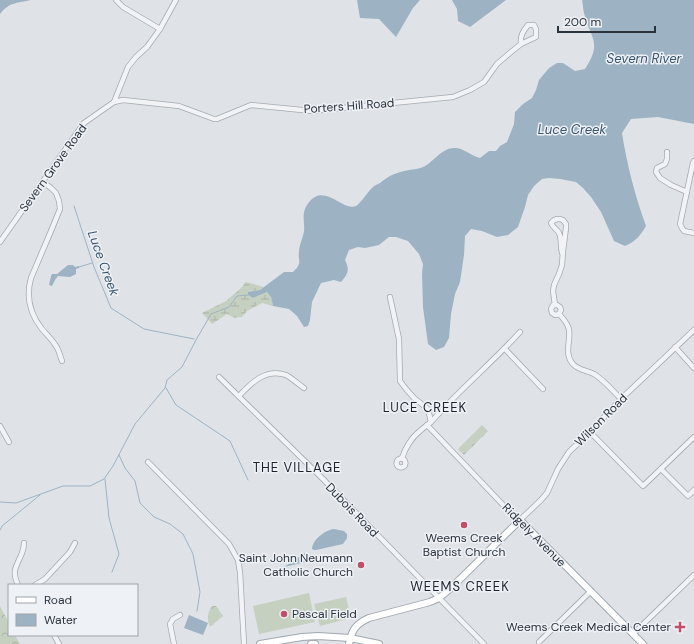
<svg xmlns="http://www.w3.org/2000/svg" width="694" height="644" font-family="'DM Sans',sans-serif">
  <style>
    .forest { fill: url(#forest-crowns) }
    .wetland { fill: url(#wetland-marsh) }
    .pitch { fill: #c6d0c1 }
    .water { fill: #9db3c4 }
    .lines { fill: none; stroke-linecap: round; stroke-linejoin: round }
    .stream { stroke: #9db3c4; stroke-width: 1 }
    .minor-casing { stroke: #a5aab0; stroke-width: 6 }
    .major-casing { stroke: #a0a8b1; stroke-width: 8 }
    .minor { stroke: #f1f3f6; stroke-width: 4.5 }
    .major { stroke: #fff; stroke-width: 6 }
    .poi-dot { fill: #c14f69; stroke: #eef1f5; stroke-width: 1.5 }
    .labels { text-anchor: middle; stroke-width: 3; stroke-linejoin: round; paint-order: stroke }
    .street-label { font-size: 12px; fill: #2a323c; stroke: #eef1f5 }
    .poi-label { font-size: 12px; fill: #2a323c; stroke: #eef1f5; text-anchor: end }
    .water-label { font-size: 13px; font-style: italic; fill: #38536c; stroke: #eef1f5 }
    .neighbourhood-label { font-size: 13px; letter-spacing: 1px; fill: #1c232d; stroke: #eef1f5 }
  </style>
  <defs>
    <pattern id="forest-crowns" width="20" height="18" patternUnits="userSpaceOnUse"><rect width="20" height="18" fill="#c6d0c1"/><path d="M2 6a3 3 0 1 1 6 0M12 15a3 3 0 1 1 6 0" fill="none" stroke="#aab3a7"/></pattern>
    <pattern id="wetland-marsh" width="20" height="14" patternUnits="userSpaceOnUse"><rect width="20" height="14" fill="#c6d0c1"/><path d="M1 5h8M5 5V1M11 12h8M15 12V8" fill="none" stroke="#aab3a7"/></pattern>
  </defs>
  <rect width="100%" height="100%" fill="#dfe3e7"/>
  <g class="forest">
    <polygon points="482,425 488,431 464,455 458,449"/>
    <polygon points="0,606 9,623 9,635 15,635 20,644 0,644"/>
    <path d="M213 606H216L223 616 210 627C207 620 207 614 211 607Z"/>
  </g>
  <polygon class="wetland" points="246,282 264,287 260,290 249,292 248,295 253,298 267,292 271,296 273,306 262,303 247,311 242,317 234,318 227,314 212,324 202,313 226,301 241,288"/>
  <g class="pitch">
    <polygon points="309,593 315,622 259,634 253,606"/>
    <polygon points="346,597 351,618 320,626 314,604"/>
  </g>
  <g class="water">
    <path d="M0 0H31C18 3 9 2 0 14Z"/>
    <polygon points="357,0 420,0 413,8 396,37 379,19 360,18"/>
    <polygon points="452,0 506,0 470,27 458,21 457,9"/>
    <path d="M582 0H694V124L658 117 631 119 622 133C627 165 635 196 646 226 641 235 635 242 625 246L614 241 601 212 591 197 583 188 576 182 560 179 549 178 542 179 534 186 528 195 525 207 518 227 508 235 497 237 482 231 471 229 465 236 464 255 460 282 455 294 451 314 449 338 444 347 436 350 428 344 423 307 422 274 423 264 419 254 408 241 396 237H389L379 245 365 248 358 247 349 250 345 260C350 270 348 274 341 282L334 280 321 283 312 302 310 320 308 326 304 327 297 316 289 309 273 306 271 297 267 292 253 298 248 295V292L260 290 284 272H293C295 270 298 267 299 264 300 261 298 256 299 252 299 245 303 238 304 231 305 222 301 214 307 205 323 180 342 212 356 206 361 203 368 191 374 186 376 185 378 184 380 183 383 181 386 178 390 176 394 174 399 172 404 171 411 169 418 170 425 166 434 161 443 147 455 148 464 148 471 156 480 158L489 151H496L500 146 507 142 514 124 515 112 523 104 532 98 536 90 539 80 549 68 557 63H563L575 71 585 69C603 42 590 38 584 13 583 9 583 4 582 0Z"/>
    <polygon points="68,265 73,265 75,267 79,266 79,268 76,269 76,274 70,277 58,276 55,280 52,286 49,285 51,276 52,274 57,274"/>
    <path d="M334 529 344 531 347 534V538L343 544 316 550H314L312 549C312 540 325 530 334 529Z"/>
    <polygon points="305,553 308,553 311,558 311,561 284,567"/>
    <polygon points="189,615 208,623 203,635 184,628"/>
  </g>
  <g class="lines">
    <g class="stream">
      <polyline points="74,206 94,267 111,308 144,329 194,339"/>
      <polyline points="79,267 92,263"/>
      <polyline points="166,388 176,405 230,441 248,480"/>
      <polyline points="119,455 125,468 135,481 140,503 154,517 170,524 183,534 193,554 200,592 197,611"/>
      <polyline points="105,479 109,518 119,554 112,572"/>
      <polyline points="0,502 16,503 63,486 90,486 104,479 113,466 135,424 165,388 167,380 182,367 196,340 211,314 229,307 237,296 248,295"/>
      <polyline points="0,530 2,526 40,495"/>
    </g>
    <g class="minor-casing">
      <g id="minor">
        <polyline points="116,0 123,7 160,29"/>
        <path d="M114 102 123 100 179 106 214 119H217L251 105 312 111 453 97 470 90 484 82 497 64 511 52 521 44 536 37V29L534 25H528C523 31 520 36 521 44"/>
        <polyline points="667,152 667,159 665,164 657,168 656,172 660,178 671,185 687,192"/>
        <polyline points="694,161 693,163 680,224 682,228 684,231 694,233"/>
        <path d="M43 182 51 188 56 193 59 201 60 209 51 231 31 278C26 296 30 314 42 329 46 334 52 339 56 346 59 350 60 356 62 361"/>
        <polyline points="0,242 84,123 114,102 128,67 136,57 147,47 160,29 176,0"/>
        <polyline points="390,297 399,339 400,381 406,389 414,398 428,409 431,422"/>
        <path d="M555 305 553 291 554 285 559 274 562 265 563 251 566 228V224L563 220C558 218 554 219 551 223 553 228 557 229 559 233 562 239 560 246 562 253"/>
        <path d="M559 314 561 310 560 307 557 305H553L551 309 552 313 555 315 559 314C563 318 567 323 569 329 571 341 564 352 572 363 577 370 586 370 594 374 604 380 613 391 621 399"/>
        <polyline points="675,347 694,368"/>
        <polyline points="505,349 543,389"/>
        <polyline points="219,377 322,478 484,644"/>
        <path d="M239 396C251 383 266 368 286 375 292 378 298 384 304 388"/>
        <polyline points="427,425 506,508 520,520 541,500 547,493 558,469 569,452 590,432 621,399 694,330"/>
        <polyline points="0,426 9,442"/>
        <polyline points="590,432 643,486 694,437"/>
        <path d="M402 458C405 448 412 437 420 431 424 427 428 425 432 421 460 389 492 363 520 332"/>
        <circle cx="401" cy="463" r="4.5"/>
        <polyline points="148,462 229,544 238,560 240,572 244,644"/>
        <polyline points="661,469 688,496 694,490"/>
        <path d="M18 585C11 570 17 566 22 553 23 550 24 546 24 543"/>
        <polyline points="35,585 45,579 70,552 75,543"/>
        <polyline points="633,634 694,575"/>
        <polyline points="54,635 59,644"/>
        <polyline points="539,642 590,592"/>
        <polyline points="174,644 170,624 173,619 180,615"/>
      </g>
    </g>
    <g class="major-casing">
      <g id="major">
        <polyline points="260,644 302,637 318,636 350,638 379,644"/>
        <polyline points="311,644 315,644"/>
        <path d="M349 644C352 629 356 624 369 618L430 602 439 598 450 589 520 520 643 644"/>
      </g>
    </g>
    <use href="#minor" class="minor"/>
    <use href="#major" class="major"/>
  </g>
  <g class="poi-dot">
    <circle cx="464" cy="525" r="4"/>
    <circle cx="361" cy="565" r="4"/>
    <circle cx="284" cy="614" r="4"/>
    <path d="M678 621h4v4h4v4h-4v4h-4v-4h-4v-4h4z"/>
  </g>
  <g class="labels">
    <g class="street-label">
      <text transform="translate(349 106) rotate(-4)" y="4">Porters Hill Road</text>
      <text transform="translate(53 168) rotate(-54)" y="4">Severn Grove Road</text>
      <text transform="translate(601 420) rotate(-45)" y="4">Wilson Road</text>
      <text transform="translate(352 510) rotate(46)" y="4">Dubois Road</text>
      <text transform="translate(534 535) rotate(45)" y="4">Ridgely Avenue</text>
    </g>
    <g class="poi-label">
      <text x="464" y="542" text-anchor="middle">Weems Creek<tspan x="464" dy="14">Baptist Church</tspan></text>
      <text x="353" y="562">Saint John Neumann<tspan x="353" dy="14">Catholic Church</tspan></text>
      <text x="292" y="618" text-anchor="start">Pascal Field</text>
      <text x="671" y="631">Weems Creek Medical Center</text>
    </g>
    <g class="water-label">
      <text x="644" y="63">Severn River</text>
      <text x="572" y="134">Luce Creek</text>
      <text transform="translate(104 263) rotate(70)" y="5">Luce Creek</text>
    </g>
    <g class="neighbourhood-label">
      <text x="425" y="412">LUCE CREEK</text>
      <text x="297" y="472">THE VILLAGE</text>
      <text x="460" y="591">WEEMS CREEK</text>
    </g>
  </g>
  <rect x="8" y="584" width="130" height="52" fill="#eef1f5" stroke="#a0a5ab"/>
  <rect x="16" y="597" width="20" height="6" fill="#ffffff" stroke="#a0a5ab"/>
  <text x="44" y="604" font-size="12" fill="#2a323c">Road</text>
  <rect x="16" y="614" width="20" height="12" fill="#9db3c4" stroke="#a0a5ab"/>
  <text x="44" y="624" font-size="12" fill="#2a323c">Water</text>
  <path d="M558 26v6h97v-6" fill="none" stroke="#2a323c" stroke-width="2"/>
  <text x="564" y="26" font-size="12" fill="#2a323c" stroke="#eef1f5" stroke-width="3" paint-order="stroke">200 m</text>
</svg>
